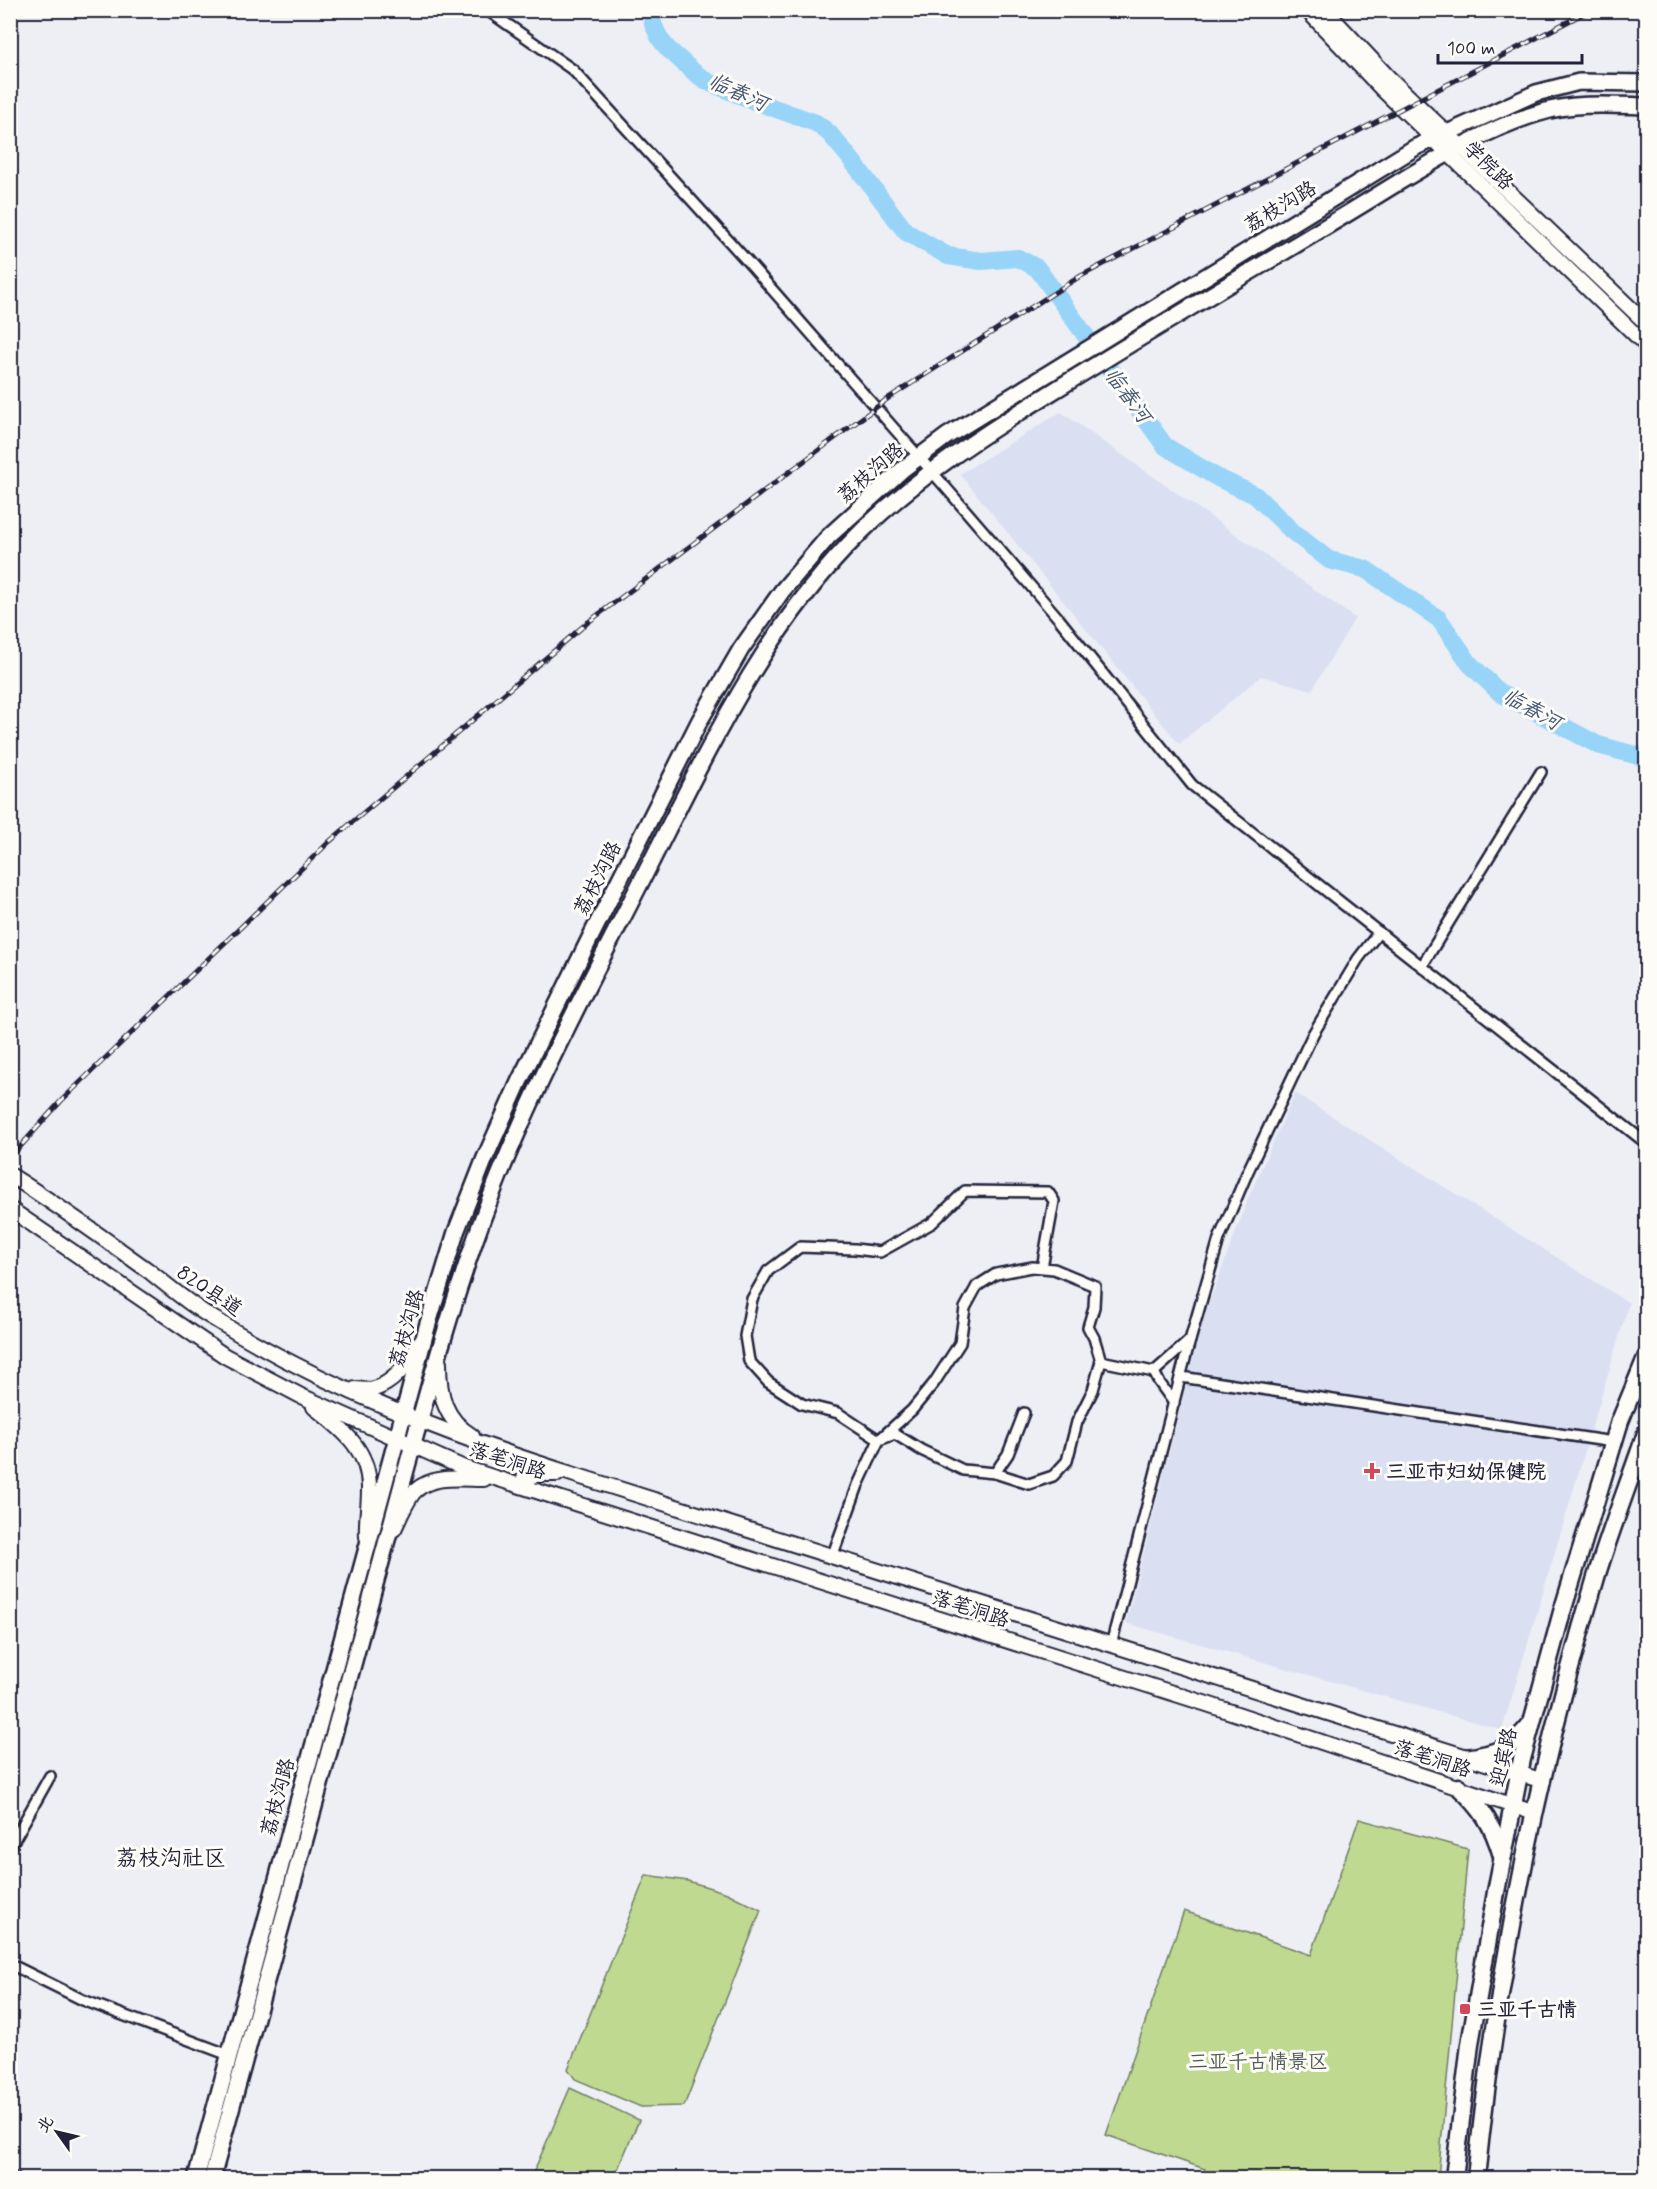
<svg xmlns="http://www.w3.org/2000/svg" width="1657" height="2189" font-family="Mynerve,'LXGW WenKai TC',sans-serif">
  <style>
    .built { fill: #dadff2 }
    .green { fill: #bfd990; stroke: #707e66; stroke-width: 1.5 }
    .lines { fill: none; stroke-linecap: round; stroke-linejoin: round }
    .river { stroke: #97d4f8; stroke-width: 18 }
    .street-casing { stroke: #22223b; stroke-width: 14 }
    .secondary-casing { stroke: #22223b; stroke-width: 18 }
    .primary-casing { stroke: #22223b; stroke-width: 20 }
    .highway-casing { stroke: #22223b; stroke-width: 21 }
    .street { stroke: #fdfcf7; stroke-width: 9 }
    .secondary { stroke: #fdfcf7; stroke-width: 14 }
    .primary { stroke: #fdfcf7; stroke-width: 15 }
    .highway { stroke: #fdfcf7; stroke-width: 16 }
    .rail-casing { stroke: #22223b; stroke-width: 5 }
    .rail { stroke: #fdfcf7; stroke-width: 3; stroke-dasharray: 9; stroke-linecap: butt }
    .poi-dot { fill: #d1495b; stroke: #fdfcf7; stroke-width: 2 }
    .labels { text-anchor: middle; stroke-width: 6; stroke-linejoin: round; paint-order: stroke }
    .street-label { font-size: 20px; fill: #22223b; stroke: #fdfcf7 }
    .poi-label { font-size: 20px; font-weight: bold; fill: #22223b; stroke: #fdfcf7; text-anchor: start }
    .park-label { font-size: 20px; fill: #515954; stroke: #fdfcf7 }
    .water-label { font-size: 21px; font-style: italic; fill: #455774; stroke: #fdfcf7 }
    .quarter-label { font-size: 22px; fill: #22223b; stroke: #fdfcf7 }
  </style>
  <rect width="100%" height="100%" fill="#edeff5"/>
  <filter id="ink" filterUnits="userSpaceOnUse"><feTurbulence type="fractalNoise" baseFrequency=".0167" numOctaves="2"/><feDisplacementMap in="SourceGraphic" scale="12" xChannelSelector="R" yChannelSelector="G"/><feConvolveMatrix kernelMatrix="1 2 1 2 8 2 1 2 1" color-interpolation-filters="sRGB"/></filter>
  <g filter="url(#ink)">
    <g class="built">
      <polygon points="1061,412 1355,618 1312,690 1261,676 1179,744 960,474"/>
      <polygon points="1295,1093 1629,1303 1502,1730 1126,1623 1203,1319 1250,1194"/>
    </g>
    <g class="green">
      <polygon points="1359,1819 1468,1849 1438,2178 1203,2178 1205,2169 1106,2135 1184,1911 1311,1955"/>
      <polygon points="646,1875 688,1881 727,1893 761,1910 684,2106 641,2107 575,2079 568,2069"/>
      <polygon points="570,2088 639,2120 614,2178 531,2178"/>
    </g>
    <g class="lines">
      <polyline class="river" points="651,10 653,24 660,39 668,49 695,73 708,82 754,101 816,123 829,133 850,158 906,232 948,256 981,261 1018,258 1037,268 1165,446 1218,478 1255,495 1293,532 1329,560 1365,569 1439,619 1470,664 1500,693 1598,745 1646,758"/>
      <g class="street-casing">
        <g id="street">
          <polyline points="487,10 573,70 748,262 948,490 1059,619 1192,785 1646,1143"/>
          <polyline points="1422,966 1541,772"/>
          <polyline points="1101,1361 1154,1372"/>
          <polyline points="1181,1377 1613,1442"/>
          <polyline points="1174,1403 1159,1382 1154,1372 1190,1340"/>
          <polyline points="995,1473 1029,1484 1053,1476 1067,1461 1077,1422 1093,1390 1101,1361 1094,1338 1088,1327 1094,1307 1095,1286 1054,1269 1032,1267 996,1274 977,1286 965,1308 960,1343 934,1383 912,1410 879,1440 838,1413 802,1404 768,1382 749,1361 745,1336 752,1299 768,1271 800,1247 855,1249 880,1252 932,1223 965,1191 1048,1192 1054,1201 1042,1268"/>
          <polyline points="832,1557 858,1485 879,1440 895,1434 921,1450 963,1470 995,1473 1008,1454 1024,1413"/>
          <polyline points="1111,1645 1187,1351 1219,1239 1248,1171 1313,1034 1358,959 1379,932"/>
          <polyline points="10,1847 50,1776"/>
          <polyline points="10,1964 83,2000 229,2055"/>
          <polyline points="10,2176 15,2178"/>
        </g>
      </g>
      <g class="secondary-casing">
        <g id="secondary">
          <polyline points="1307,10 1381,88 1646,345"/>
          <polyline points="1325,10 1389,78 1646,323"/>
          <path d="M10 1175C58 1205 103 1238 149 1271 169 1287 189 1304 211 1317 324 1388 451 1436 578 1476L1543 1781"/>
          <polyline points="10,1209 225,1356 301,1396 464,1468 1207,1704 1535,1813"/>
          <path d="M439 1363C439 1394 444 1419 472 1436"/>
          <path d="M355 1389C361 1389 369 1391 374 1389 396 1382 410 1361 419 1343"/>
          <path d="M314 1407C343 1430 370 1450 369 1490 369 1506 366 1521 367 1537"/>
          <polyline points="530,1488 523,1483 524,1478 541,1474 558,1474"/>
          <path d="M394 1529C399 1519 407 1499 415 1491 433 1474 462 1479 484 1479"/>
        </g>
      </g>
      <g class="primary-casing">
        <g id="primary">
          <polyline points="196,2178 427,1327 456,1232 485,1158 519,1082 591,936 700,720 741,649 782,591 829,536 903,469 947,436 1416,147 1536,93 1579,82 1646,83"/>
          <path d="M212 2178C264 1991 315 1804 366 1617 401 1491 432 1364 475 1240 518 1115 586 990 646 872 707 752 764 627 862 531 917 477 981 436 1047 395 1112 355 1177 315 1243 276 1294 246 1344 216 1394 185 1439 158 1488 128 1539 113 1573 102 1611 105 1646 106"/>
        </g>
      </g>
      <g class="highway-casing">
        <g id="highway">
          <path d="M1466 1758C1495 1754 1511 1749 1530 1725"/>
          <path d="M1459 1787C1483 1809 1493 1825 1502 1856"/>
          <polyline points="1454,2178 1470,2044 1496,1892 1522,1759 1562,1612 1620,1421 1646,1358"/>
          <path d="M1476 2178C1497 1974 1537 1771 1597 1574 1612 1526 1630 1480 1646 1433"/>
        </g>
      </g>
      <use href="#street" class="street"/>
      <use href="#secondary" class="secondary"/>
      <use href="#primary" class="primary"/>
      <use href="#highway" class="highway"/>
      <g class="rail-casing">
        <polyline id="rail" points="10,1158 61,1101 329,842 587,623 890,397 1079,277 1590,10"/>
      </g>
      <use href="#rail" class="rail"/>
    </g>
  </g>
  <g class="poi-dot">
    <path d="M1369 1462h6v6h6v6h-6v6h-6v-6h-6v-6h6z"/>
    <rect x="1459" y="2003" width="12" height="12" rx="3"/>
  </g>
  <g class="labels">
    <g class="street-label">
      <text transform="translate(1489 165) rotate(44)" y="7">学院路</text>
      <text transform="translate(1280 206) rotate(-31)" y="7">荔枝沟路</text>
      <text transform="translate(870 472) rotate(-41)" y="7">荔枝沟路</text>
      <text transform="translate(597 878) rotate(-63)" y="7">荔枝沟路</text>
      <text transform="translate(210 1290) rotate(34)" y="7">820县道</text>
      <text transform="translate(406 1328) rotate(-74)" y="7">荔枝沟路</text>
      <text transform="translate(508 1460) rotate(18)" y="7">落笔洞路</text>
      <text transform="translate(971 1608) rotate(18)" y="7">落笔洞路</text>
      <text transform="translate(1503 1757) rotate(-77)" y="7">迎宾路</text>
      <text transform="translate(1433 1758) rotate(18)" y="7">落笔洞路</text>
      <text transform="translate(277 1797) rotate(-75)" y="7">荔枝沟路</text>
    </g>
    <g class="poi-label">
      <text x="1386" y="1478">三亚市妇幼保健院</text>
      <text x="1477" y="2016">三亚千古情</text>
    </g>
    <g class="park-label">
      <text x="1258" y="2068">三亚千古情景区</text>
    </g>
    <g class="water-label">
      <text transform="translate(738 92) rotate(24)" y="7">临春河</text>
      <text transform="translate(1128 395) rotate(54)" y="7">临春河</text>
      <text transform="translate(1532 709) rotate(29)" y="7">临春河</text>
    </g>
    <g class="quarter-label">
      <text x="171" y="1865">荔枝沟社区</text>
    </g>
  </g>
  <rect width="1657" height="2189" fill="none" stroke="#fdfcf7" stroke-width="36"/>
  <rect x="18" y="18" width="1621" height="2153" fill="none" stroke="#22223b" stroke-width="2" filter="url(#ink)"/>
  <g transform="translate(57 2132) rotate(304)" stroke="#fdfcf7" stroke-width="4.5" paint-order="stroke">
  <path d="M0-4.5L10 22L0 15L-10 22Z" fill="#22223b"/>
  <text y="-9" font-size="16" font-weight="bold" text-anchor="middle" fill="#22223b">北</text>
  </g>
  <path d="M1438 54v9h144v-9" fill="none" stroke="#22223b" stroke-width="3"/>
  <text x="1447" y="54" font-size="18" fill="#22223b" stroke="#fdfcf7" stroke-width="4.5" paint-order="stroke">100 m</text>
</svg>
